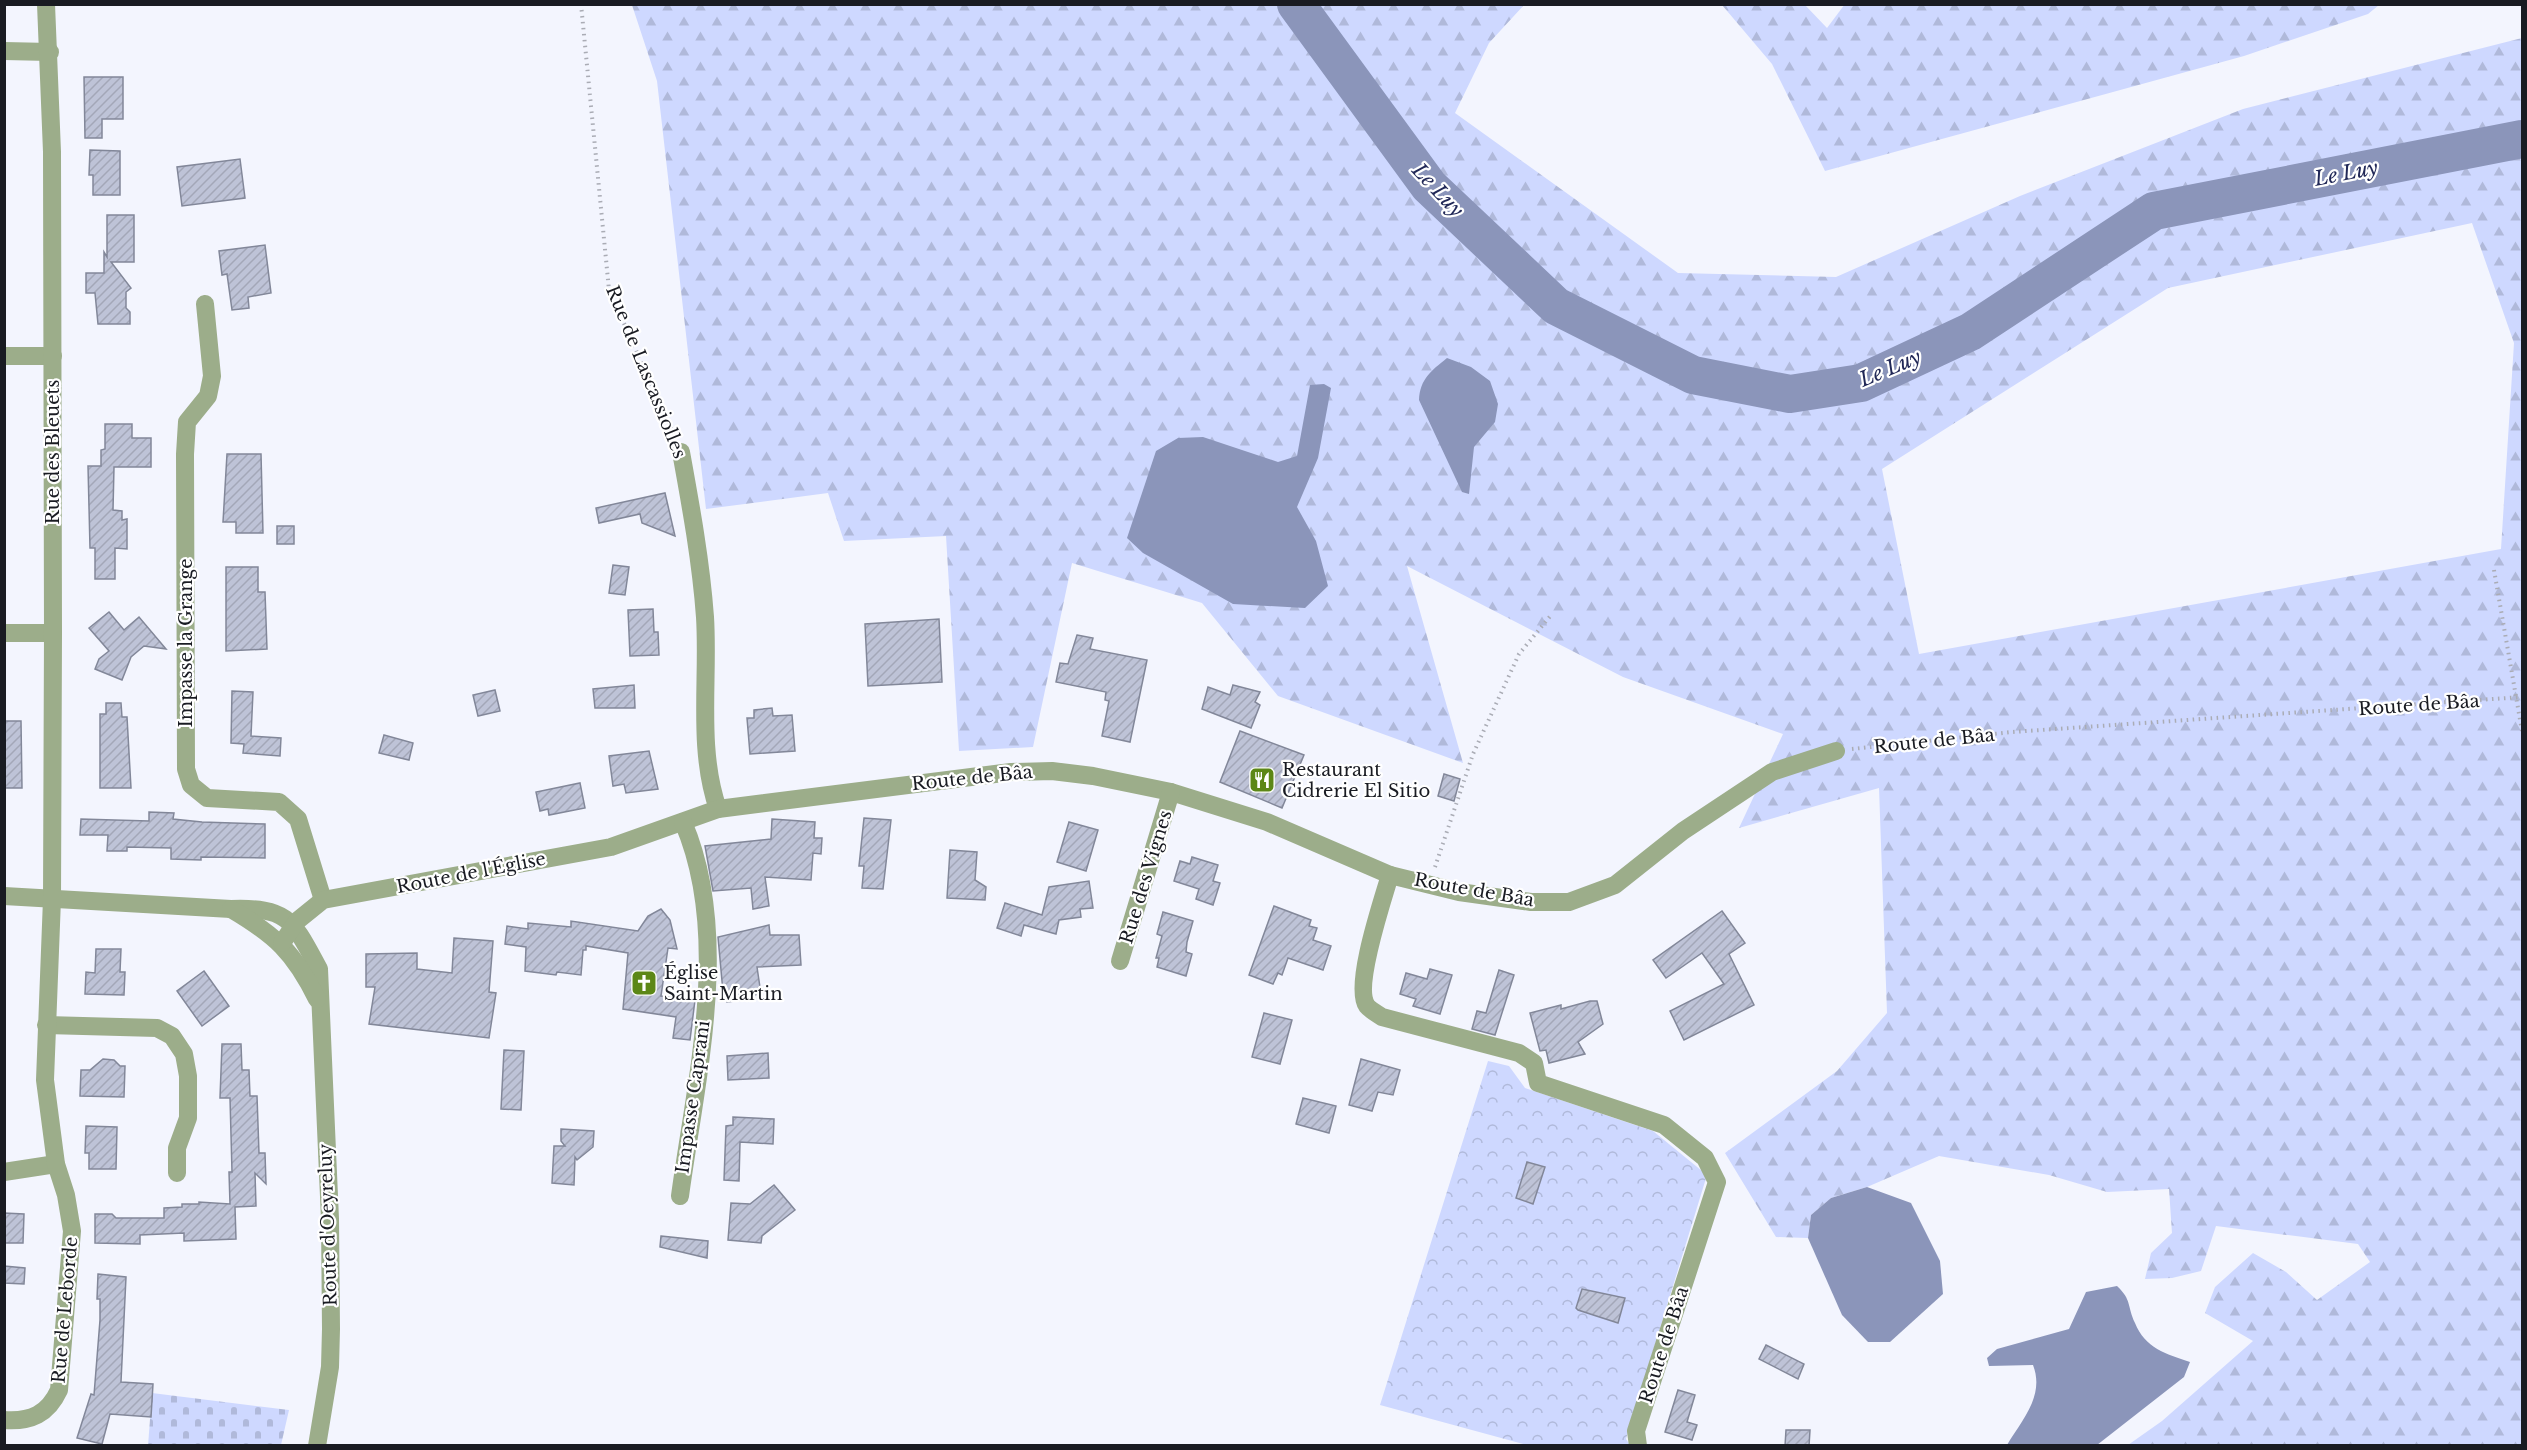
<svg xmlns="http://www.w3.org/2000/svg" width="2527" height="1450" font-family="'Libre Baskerville',serif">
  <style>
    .forest { fill: url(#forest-firs); fill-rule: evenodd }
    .cemetery { fill: url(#cemetery-stones) }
    .park { fill: url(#park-crowns) }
    .water { fill: #8b95ba }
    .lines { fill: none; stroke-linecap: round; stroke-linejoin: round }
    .river { stroke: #8b95ba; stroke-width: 38 }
    .building { fill: url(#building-hatch); stroke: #828799; stroke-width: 1.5 }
    .path { stroke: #aaacb5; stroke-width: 4; stroke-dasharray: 1.5 4.5; stroke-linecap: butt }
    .minor { stroke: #9cad8a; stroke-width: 18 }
    .labels { text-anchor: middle; stroke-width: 4.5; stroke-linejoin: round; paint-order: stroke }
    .street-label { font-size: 18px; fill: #191b22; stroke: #fff }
    .poi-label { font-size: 18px; fill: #191b22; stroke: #fff; text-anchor: start }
    .water-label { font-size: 20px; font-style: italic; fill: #212857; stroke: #fff }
  </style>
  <defs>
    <pattern id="forest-firs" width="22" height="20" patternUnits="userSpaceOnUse" patternTransform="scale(1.5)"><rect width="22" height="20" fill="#ced8ff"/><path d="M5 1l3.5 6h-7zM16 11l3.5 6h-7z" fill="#b0b9da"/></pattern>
    <pattern id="cemetery-stones" width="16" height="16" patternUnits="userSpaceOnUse" patternTransform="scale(1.5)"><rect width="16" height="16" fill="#ced8ff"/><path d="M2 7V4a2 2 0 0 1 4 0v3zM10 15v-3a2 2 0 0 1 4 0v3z" fill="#b0b9da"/></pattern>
    <pattern id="park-crowns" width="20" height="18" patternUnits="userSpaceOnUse" patternTransform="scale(1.5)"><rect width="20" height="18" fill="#ced8ff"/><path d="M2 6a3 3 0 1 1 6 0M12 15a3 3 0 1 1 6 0" fill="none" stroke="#b0b9da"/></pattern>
    <pattern id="building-hatch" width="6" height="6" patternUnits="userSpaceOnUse" patternTransform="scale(1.5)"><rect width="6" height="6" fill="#bec3d7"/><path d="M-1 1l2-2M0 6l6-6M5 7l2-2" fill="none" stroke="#a3a7b8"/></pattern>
  </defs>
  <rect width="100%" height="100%" fill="#f3f5fe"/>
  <g class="forest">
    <polygon points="1845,4 2379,4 2379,5 2368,14 2244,56 1825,171 1772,64 1722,5 1805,5 1827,28"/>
    <path d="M632 5H1524L1489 43 1455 113 1678 273 1836 277 2020 196 2243 109 2522 38V1445H2128L2162 1421 2253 1341 2205 1313 2215 1287 2253 1253 2286 1272 2317 1300 2370 1262 2358 1244 2216 1226 2201 1271 2172 1278 2145 1279 2151 1253 2172 1233 2169 1189 2107 1192 2049 1175 1939 1156 1867 1187 1831 1198 1811 1215 1808 1238 1776 1237 1725 1153 1837 1071 1887 1013 1879 788 1739 828 1783 734 1623 677 1407 566 1463 763 1278 696 1202 603 1072 563 1033 747 959 751 946 536 844 541 828 493 706 509 657 81ZM2472 223 2514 343 2501 549 1919 654 1882 469 2168 288Z"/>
  </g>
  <polygon class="cemetery" points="152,1393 289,1410 281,1445 148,1446"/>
  <polygon class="park" points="1488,1061 1509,1066 1525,1088 1653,1131 1707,1175 1626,1439 1630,1445 1527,1445 1380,1405"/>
  <g class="water">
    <path d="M1447 358 1471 367 1490 381 1498 404 1495 422 1474 447 1469 494 1462 492 1419 400C1420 379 1431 371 1447 358Z"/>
    <polygon points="1324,384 1331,388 1318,458 1297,507 1316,541 1328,586 1305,608 1233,604 1143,553 1127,538 1156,451 1178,438 1203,437 1278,462 1297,456 1310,385"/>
    <polygon points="1867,1187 1911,1203 1940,1261 1943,1294 1890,1342 1868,1342 1842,1315 1808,1238 1811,1215 1831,1198"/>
    <path d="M2117 1286C2132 1300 2127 1306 2135 1323 2145 1348 2166 1354 2190 1362L2184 1377 2097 1445H2007C2022 1420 2045 1396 2033 1365L1989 1366 1987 1358 1997 1349 2069 1329 2086 1292Z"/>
  </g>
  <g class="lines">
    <polyline class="river" points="1296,4 1429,186 1556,306 1693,375 1790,394 1861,383 1970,332 2154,211 2522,139"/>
  </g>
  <g class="building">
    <polygon points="84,77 123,77 123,119 102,119 102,138 85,138"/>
    <polygon points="90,150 120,151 120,195 93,195 93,175 89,175"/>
    <polygon points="240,159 245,198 182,206 177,167"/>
    <polygon points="107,215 134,215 134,262 111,262 131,288 126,292 126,308 130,312 130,324 98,324 95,293 86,293 86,273 104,273 104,252 107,257"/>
    <polygon points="265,245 271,293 248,297 249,308 232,310 227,274 222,275 219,251"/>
    <polygon points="105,424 132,424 132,438 151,438 151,467 114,467 113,510 122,511 122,520 127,519 127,549 115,548 115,579 95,579 95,548 90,548 88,466 101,466 101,450 105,449"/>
    <polygon points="227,454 261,454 263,533 236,533 236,522 223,522"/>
    <polygon points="665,493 675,536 642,523 640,514 599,523 596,508"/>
    <rect x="277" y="526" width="17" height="18"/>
    <polygon points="613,565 629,567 625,595 609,593"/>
    <polygon points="226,567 258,567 258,592 265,592 267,649 226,651"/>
    <polygon points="653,609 654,632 658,632 659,655 630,656 628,610"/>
    <polygon points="109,612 124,630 139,617 166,649 144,646 131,657 122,680 95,669 99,659 109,651 89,628"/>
    <polygon points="939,619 942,682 868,686 865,624"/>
    <polygon points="1077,635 1093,638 1090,649 1147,660 1130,742 1102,736 1109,701 1105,700 1106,692 1056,682 1060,663 1068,664"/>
    <polygon points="634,685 635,708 595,708 593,689"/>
    <polygon points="1233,685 1260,692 1255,702 1260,705 1251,728 1202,709 1208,687 1230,695"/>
    <polygon points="495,690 500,711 478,716 473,695"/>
    <polygon points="232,691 253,692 251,736 281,738 280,756 243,753 244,744 231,743"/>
    <polygon points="106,703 121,703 122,717 127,717 131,788 100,788 100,714 106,714"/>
    <polygon points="772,708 773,716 792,715 795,751 750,754 747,718 754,718 754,710"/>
    <polygon points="4,721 21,721 22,788 4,788"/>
    <polygon points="1240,731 1304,755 1282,808 1220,782"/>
    <polygon points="384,735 413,743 409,760 379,753"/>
    <polygon points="649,751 658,789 626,793 624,784 613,786 609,756"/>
    <polygon points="1444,774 1460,779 1454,801 1438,796"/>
    <polygon points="580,783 585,808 549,815 548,809 540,811 536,792"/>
    <polygon points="149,812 174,813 173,819 202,822 265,824 265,858 201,857 201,860 171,859 171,848 127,847 127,851 107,851 108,835 80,835 81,819 149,821"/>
    <polygon points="864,818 891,820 883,889 862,888 864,866 859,866"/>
    <polygon points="772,819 815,822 814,838 822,838 821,854 813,853 811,880 765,877 769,906 753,909 751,888 713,891 705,846 771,839"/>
    <polygon points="1069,822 1098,830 1086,871 1057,862"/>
    <polygon points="950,850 977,852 975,880 986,887 985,900 947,898"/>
    <polygon points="1192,857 1218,865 1213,881 1220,883 1213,905 1196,899 1199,889 1174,881 1180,861 1190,864"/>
    <polygon points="1089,881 1093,908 1080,909 1081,917 1059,920 1056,934 1024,925 1021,936 997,928 1005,903 1042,915 1049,887"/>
    <polygon points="1274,906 1311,920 1309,926 1317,928 1313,940 1331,946 1323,970 1288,958 1282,975 1278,973 1273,984 1249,975"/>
    <polygon points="661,909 670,920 677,949 668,948 661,996 695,1000 690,1040 673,1038 676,1017 623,1009 628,953 586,946 586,950 583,950 581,975 557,972 556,975 525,971 526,947 505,944 507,926 528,929 528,923 571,927 571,921 638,931 648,916"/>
    <polygon points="1722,911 1745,943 1729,954 1754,1005 1684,1040 1670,1011 1724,984 1702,953 1666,978 1653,960"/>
    <polygon points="1163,912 1193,921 1187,942 1186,952 1192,954 1186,976 1157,967 1159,958 1156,958 1162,936 1157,934"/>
    <polygon points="769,925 770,935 799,935 801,965 757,967 761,994 752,995 752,999 727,1002 726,993 723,992 718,937"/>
    <polygon points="454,938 493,941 489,992 496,993 489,1038 369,1024 375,987 366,987 366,954 417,953 417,969 452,973"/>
    <polygon points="96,949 121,949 120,972 125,972 124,995 85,994 86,972 95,973"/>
    <polygon points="1430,969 1452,975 1440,1014 1413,1006 1416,999 1400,994 1406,973 1427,979"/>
    <polygon points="1499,970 1514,975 1495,1035 1472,1029 1477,1011 1486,1013"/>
    <polygon points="204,971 229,1006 202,1026 177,991"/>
    <polygon points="1590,1001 1597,1001 1603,1024 1578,1042 1585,1054 1549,1063 1546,1050 1540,1051 1530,1013 1561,1005 1561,1009"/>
    <polygon points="1264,1013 1292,1020 1280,1064 1252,1057"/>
    <polygon points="222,1044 241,1044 242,1070 249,1070 250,1096 257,1096 259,1153 265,1153 266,1184 255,1173 256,1206 235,1207 236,1239 184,1241 184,1233 140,1235 140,1244 95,1243 95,1214 112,1214 116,1218 164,1218 164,1208 182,1207 182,1204 199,1204 199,1202 230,1204 229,1172 232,1172 230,1098 220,1098"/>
    <polygon points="504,1050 524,1051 521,1110 501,1109"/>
    <polygon points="768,1053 769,1078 728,1080 727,1056"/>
    <polygon points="103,1059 114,1060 120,1066 125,1066 124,1097 80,1096 81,1070 90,1070"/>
    <polygon points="1361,1059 1400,1070 1393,1095 1378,1092 1372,1111 1349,1105"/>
    <polygon points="1303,1098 1336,1106 1329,1133 1296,1124"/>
    <polygon points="733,1117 774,1119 773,1144 740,1142 739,1181 724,1180 726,1126 733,1125"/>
    <polygon points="86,1126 117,1127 116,1169 89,1169 89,1153 85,1153"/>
    <polygon points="561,1129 594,1131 593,1147 577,1160 575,1157 574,1185 552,1183 554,1146 565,1146 561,1141"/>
    <polygon points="1527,1162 1545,1167 1533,1204 1516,1198"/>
    <polygon points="774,1185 795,1210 762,1236 761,1243 728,1240 731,1203 750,1204"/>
    <polygon points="4,1213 24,1214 23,1243 4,1243"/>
    <polygon points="661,1236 708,1241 707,1258 660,1247"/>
    <polygon points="4,1266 25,1268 24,1284 4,1283"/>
    <polygon points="98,1274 126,1277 121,1382 153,1384 151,1417 110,1414 102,1444 77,1438 91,1394 94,1395 100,1320 100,1299 97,1299"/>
    <polygon points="1582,1289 1625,1298 1618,1323 1578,1310 1576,1308"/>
    <polygon points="1766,1345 1804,1364 1798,1379 1759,1359"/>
    <polygon points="1678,1390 1695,1395 1687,1422 1697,1425 1692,1440 1665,1432"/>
    <polygon points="1786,1430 1810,1430 1809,1446 1785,1446"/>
  </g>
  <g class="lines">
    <g class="path">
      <polyline points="581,4 609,290 674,435"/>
      <polyline points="2494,570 2522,731"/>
      <polyline points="1852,749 2012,732 2522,697"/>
      <polyline points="1435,867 1473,754 1519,654 1552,614"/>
    </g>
    <g class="minor">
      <polyline points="4,51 50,52"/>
      <polyline points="205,304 212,376 208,396 187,422 185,454 186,769 191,785 207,798 279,802 298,819 323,900"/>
      <polyline points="4,356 53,356"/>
      <path d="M681 452C691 507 701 562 705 617 709 679 697 749 718 809"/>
      <polyline points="4,633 53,633"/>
      <path d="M1390 875C1383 899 1353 987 1367 1006 1370 1010 1378 1014 1382 1017L1519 1053 1534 1063 1538 1083 1664 1125 1705 1158 1717 1182 1636 1431 1638 1446"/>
      <path d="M4 896 231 909C289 907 293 921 319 969L330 1219 331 1329 330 1367 317 1446"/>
      <path d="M231 909C275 935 294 952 317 999"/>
      <polyline points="282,943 297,921 323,900 611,847 718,809 1011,772 1052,771 1093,776 1171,792 1267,822 1390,875 1459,892 1531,902 1569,902 1615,885 1683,831 1772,772 1836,751"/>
      <polyline points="1120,961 1171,792"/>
      <polyline points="46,1025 157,1028 172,1036 184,1054 188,1076 188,1118 177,1148 177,1173"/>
      <polyline points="4,1172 56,1164"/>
      <path d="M680 1196C696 1078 732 935 683 822"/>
      <path d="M4 1420C31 1422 48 1414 59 1390L72 1231 66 1195 56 1164 45 1080 52 899 53 633 52 152 46 4"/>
    </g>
  </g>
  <defs>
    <g id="restaurant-square" transform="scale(1.35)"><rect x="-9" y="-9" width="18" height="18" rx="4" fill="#5c8716" stroke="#fff"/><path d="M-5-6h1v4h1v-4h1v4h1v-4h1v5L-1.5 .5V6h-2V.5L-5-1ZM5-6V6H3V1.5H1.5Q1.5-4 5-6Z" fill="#fff"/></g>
    <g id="church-square" transform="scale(1.35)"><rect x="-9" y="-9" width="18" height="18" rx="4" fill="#5c8716" stroke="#fff"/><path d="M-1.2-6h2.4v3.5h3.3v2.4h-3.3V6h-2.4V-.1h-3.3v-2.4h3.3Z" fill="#fff"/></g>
  </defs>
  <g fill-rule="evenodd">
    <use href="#restaurant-square" x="1262" y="780"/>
    <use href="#church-square" x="644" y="983"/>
  </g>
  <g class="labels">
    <g class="street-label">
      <text transform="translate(646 372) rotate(68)" y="6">Rue de Lascassiolles</text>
      <text transform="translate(53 452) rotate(-90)" y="6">Rue des Bleuets</text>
      <text transform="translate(186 643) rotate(-90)" y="6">Impasse la Grange</text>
      <text transform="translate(2419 705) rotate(-4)" y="6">Route de Bâa</text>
      <text transform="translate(1934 741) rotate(-6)" y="6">Route de Bâa</text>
      <text transform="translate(972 778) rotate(-6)" y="6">Route de Bâa</text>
      <text transform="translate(471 873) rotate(-11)" y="6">Route de l'Église</text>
      <text transform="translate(1146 877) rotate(-73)" y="6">Rue des Vignes</text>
      <text transform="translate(1474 890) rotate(10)" y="6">Route de Bâa</text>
      <text transform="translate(693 1097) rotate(-82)" y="6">Impasse Caprani</text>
      <text transform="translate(328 1225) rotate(-92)" y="6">Route d'Oeyreluy</text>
      <text transform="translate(65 1310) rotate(-85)" y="6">Rue de Leborde</text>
      <text transform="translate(1664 1345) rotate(-72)" y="6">Route de Bâa</text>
    </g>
    <g class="poi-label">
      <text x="1282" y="776">Restaurant<tspan x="1282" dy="21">Cidrerie El Sitio</tspan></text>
      <text x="664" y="979">Église<tspan x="664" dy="21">Saint-Martin</tspan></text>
    </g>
    <g class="water-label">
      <text transform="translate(2346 173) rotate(-11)" y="7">Le Luy</text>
      <text transform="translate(1438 190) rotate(47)" y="7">Le Luy</text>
      <text transform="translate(1890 368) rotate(-23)" y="7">Le Luy</text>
    </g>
  </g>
  <rect width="2527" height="1450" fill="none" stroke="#191b22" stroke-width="12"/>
</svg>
